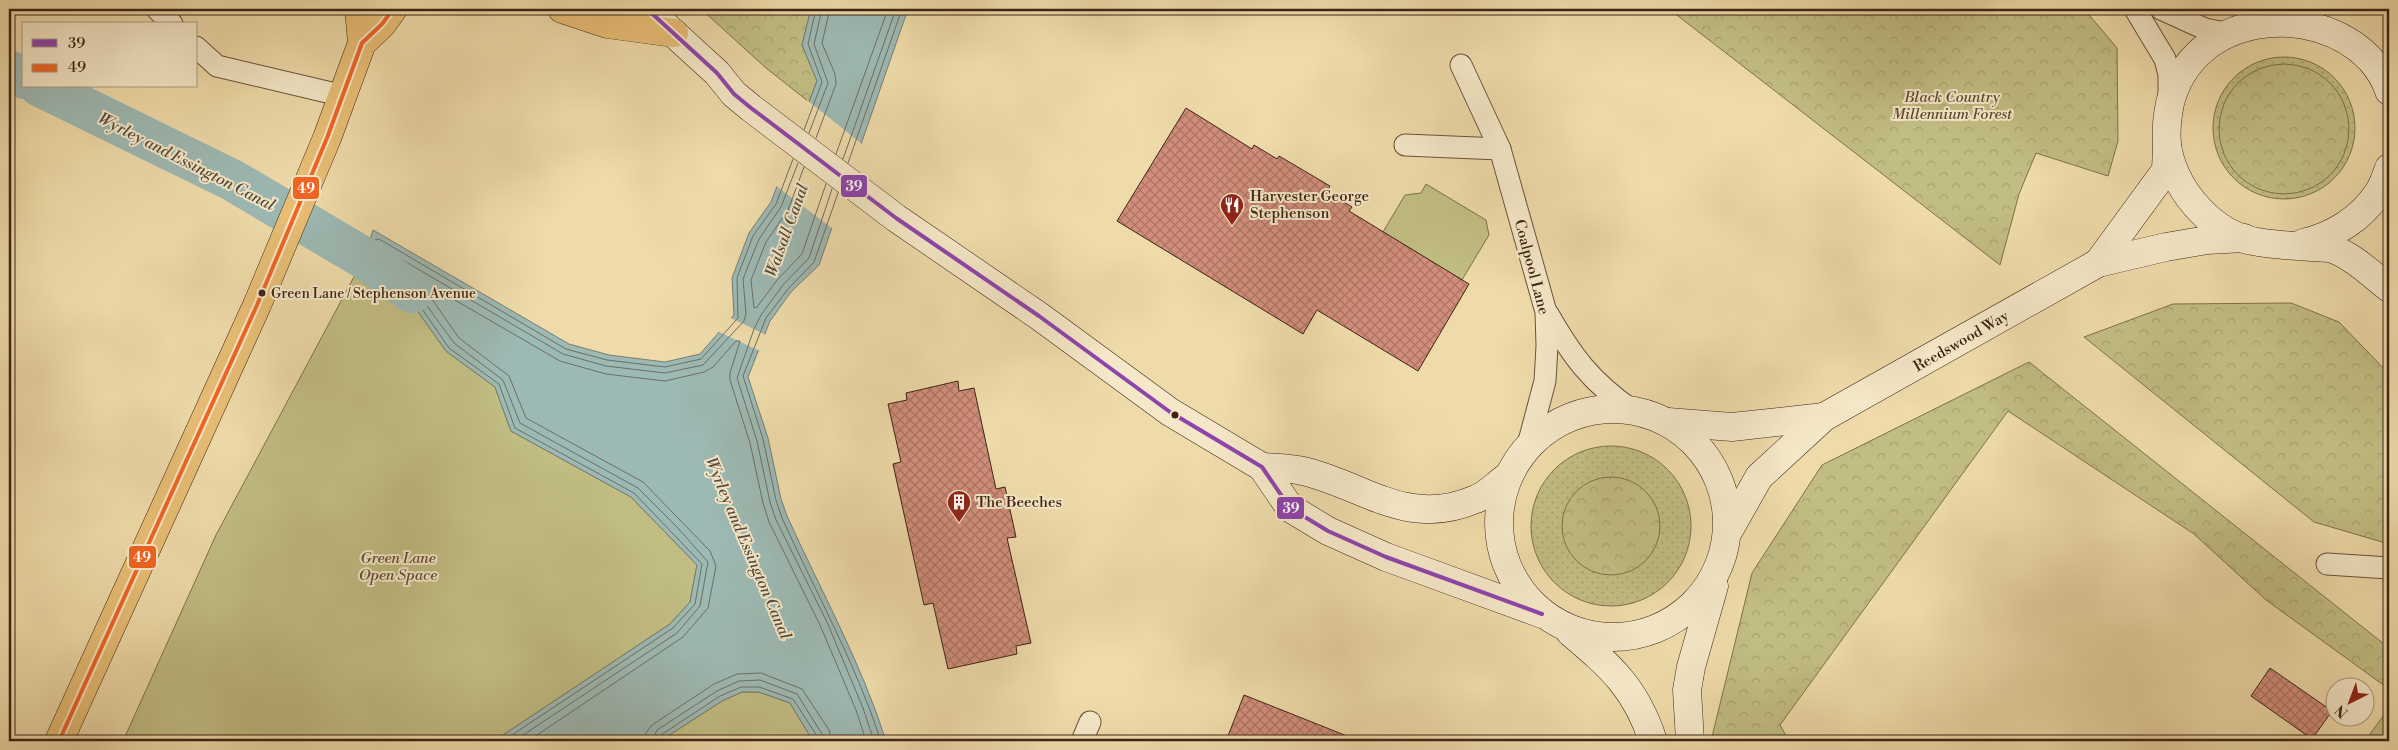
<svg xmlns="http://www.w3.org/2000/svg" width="2398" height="750" font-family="'Libre Bodoni',serif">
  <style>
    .grass { fill: url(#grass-dots); stroke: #7f704c }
    .forest { fill: url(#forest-crowns); stroke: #7f704c }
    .park { fill: #c1bd83; stroke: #7f704c }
    .water { fill: #9db9b3; stroke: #777d74 }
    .pier { fill: #efdbaa }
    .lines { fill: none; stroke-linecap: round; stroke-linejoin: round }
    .shore { stroke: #6d6e64; stroke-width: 1 }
    .canal { stroke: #9db9b3; stroke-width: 42 }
    .building { fill: url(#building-cross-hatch); stroke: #3d2416 }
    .lane-casing { stroke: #6a523b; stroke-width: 23 }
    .street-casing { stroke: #6a523b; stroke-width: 29 }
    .secondary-casing { stroke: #3d2416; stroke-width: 29 }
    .highway-casing { stroke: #3d2416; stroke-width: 29 }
    .lane { stroke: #f5e8c8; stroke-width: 21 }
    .street { stroke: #f5e8c8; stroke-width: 28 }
    .secondary { stroke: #f5e8c8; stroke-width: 28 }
    .highway { stroke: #e8be75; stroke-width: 28 }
    .bus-1-casing { stroke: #f5e8c8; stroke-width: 8 }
    .bus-2-casing { stroke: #f5e8c8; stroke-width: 8 }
    .bus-1 { stroke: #8e44ad; stroke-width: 4 }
    .bus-2 { stroke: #f26522; stroke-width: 4 }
    .bus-dot { fill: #3d2416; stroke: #f5e8c8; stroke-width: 2 }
    .labels { text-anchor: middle; stroke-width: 4; stroke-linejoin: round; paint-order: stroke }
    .bus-label { font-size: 14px; fill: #3d2416; stroke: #f5e8c8; text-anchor: start }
    .park-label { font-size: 15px; font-style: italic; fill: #5e4a31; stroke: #f5e8c8 }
    .poi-label { font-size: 15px; fill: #3d2416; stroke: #f5e8c8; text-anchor: start }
    .street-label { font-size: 15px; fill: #3d2416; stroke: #f5e8c8 }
    .water-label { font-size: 16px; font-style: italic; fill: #55493d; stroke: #f5e8c8 }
    .line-badge { stroke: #f5e8c8; stroke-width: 2 }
    .badge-label { font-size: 14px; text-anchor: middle; font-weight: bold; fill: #fff }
  </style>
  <defs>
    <pattern id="grass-dots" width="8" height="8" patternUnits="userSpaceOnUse" patternTransform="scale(1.25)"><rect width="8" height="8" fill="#c1bd83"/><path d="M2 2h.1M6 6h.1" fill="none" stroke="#a7a270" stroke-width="1.8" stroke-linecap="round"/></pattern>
    <pattern id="forest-crowns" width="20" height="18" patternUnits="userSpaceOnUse" patternTransform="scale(1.25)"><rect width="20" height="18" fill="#c1bd83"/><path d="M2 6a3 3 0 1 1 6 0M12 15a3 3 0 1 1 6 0" fill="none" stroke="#a7a270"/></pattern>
    <pattern id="building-cross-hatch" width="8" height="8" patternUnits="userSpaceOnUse" patternTransform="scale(1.25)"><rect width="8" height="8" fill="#d28e7b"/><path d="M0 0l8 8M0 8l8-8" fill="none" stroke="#ac7464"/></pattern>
  </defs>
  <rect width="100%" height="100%" fill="#efdbaa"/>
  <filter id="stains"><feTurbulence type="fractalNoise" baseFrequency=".004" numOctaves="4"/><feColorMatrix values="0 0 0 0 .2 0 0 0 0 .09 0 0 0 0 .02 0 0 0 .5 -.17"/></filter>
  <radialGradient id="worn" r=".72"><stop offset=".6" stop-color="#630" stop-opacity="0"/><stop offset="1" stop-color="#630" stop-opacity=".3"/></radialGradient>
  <g class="grass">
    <circle cx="2284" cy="128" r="71"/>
    <circle cx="1611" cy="526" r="80"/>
  </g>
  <g class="forest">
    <polygon points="701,9 811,9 802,45 817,81 809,102 766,68"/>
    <polygon points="1669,9 1881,9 1890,13 1951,9 2076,9 2090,16 2117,48 2118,141 2108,176 2036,153 2019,194 2000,265"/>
    <circle cx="2284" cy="129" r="65"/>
    <polygon points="2291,303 2339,322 2389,374 2389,544 2314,522 2084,337 2173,304"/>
    <polygon points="2029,362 2389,648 2389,689 2266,600 2194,534 2008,411 1780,725 1789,741 1711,741 1752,573 1822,465"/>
    <circle cx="1611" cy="526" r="49"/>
  </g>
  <g class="park">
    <polygon points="1426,184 1486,220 1489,235 1462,280 1383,232 1405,195 1421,193"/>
    <polygon points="364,258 414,306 446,351 495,387 511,431 631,497 697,565 690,602 670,624 494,741 123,741 216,535"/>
    <polygon points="742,692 759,692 790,703 813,741 660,741 722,701"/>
    <polygon points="2389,708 2389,741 2365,741"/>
  </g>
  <path class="water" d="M811 9H908L819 265 791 292 770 321 748 377 768 438 781 499 787 516C821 591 861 662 886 741H813L790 703 759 692H742L722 701 660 741H494L670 624 690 602 697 565 631 497 511 431 495 387 446 351 414 306 364 258 373 230 569 344 609 355 665 362 700 354 734 315 732 278 749 233 771 202 817 81 802 45Z"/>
  <g class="pier">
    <polygon points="807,100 862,144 833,229 775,185"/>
    <polygon points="729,317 766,335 760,351 717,331"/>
  </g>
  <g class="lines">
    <g class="shore">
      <polyline points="804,130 822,82 808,44 816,9"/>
      <polyline points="809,133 828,83 814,44 822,9"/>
      <polyline points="816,138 836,84 835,74 822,43 830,9"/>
      <polyline points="836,154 888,9"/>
      <polyline points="843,159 896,9"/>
      <polyline points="848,163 902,9"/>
      <polyline points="804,167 788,210 766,242 751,280 754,308 757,307 778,279 802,254 826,184"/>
      <polyline points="832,189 809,258 783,285 761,315 754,329 737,378 757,441 770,502 776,520 827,622 863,708 874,741"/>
      <path d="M838 193 814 262 788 289 766 318 743 376 763 439 776 500 782 518C816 593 855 662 881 741"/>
      <polyline points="503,741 673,628 695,604 702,564 634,493 515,428 499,384 449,348 418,303 371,257 375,240 379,239 566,349 607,360 665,367 701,359 738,318 737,278 753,236 776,204 793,159"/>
      <polyline points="514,741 677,633 700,606 708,562 677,527 638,488 520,423 503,380 454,343 422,299 378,256 379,250 382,248 563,354 606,366 665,373 703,365 744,321 746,314 743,279 759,239 781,207 798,163"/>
      <polyline points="528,741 683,637 708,608 716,566 710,551 643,482 526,418 509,376 459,338 429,295 416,282 417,278 560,361 606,374 665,381 704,372 713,367 736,341 740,341 730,373 730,380 750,443 763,503 769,522 820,625 856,710 866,741"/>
      <polyline points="645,741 646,733 652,725 714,684 737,674 761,673 802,689 829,730 832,741"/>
      <polyline points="652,741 657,730 717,691 739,681 760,680 797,694 822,734 824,741"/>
      <polyline points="659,741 661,735 720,696 741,687 759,687 793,699 817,736 818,741"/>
    </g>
    <g class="canal">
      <polyline points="9,71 24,78"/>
      <polyline points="40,86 232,180 364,258 412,292"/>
    </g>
  </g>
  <g class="building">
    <polygon points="1186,108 1252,149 1254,145 1277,159 1279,156 1330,186 1327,192 1352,207 1349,211 1469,284 1418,371 1317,310 1303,334 1117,221"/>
    <polygon points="958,381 959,391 974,388 996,489 1005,487 1016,537 1007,538 1031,643 1016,646 1017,654 948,669 933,603 924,605 893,464 901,462 888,404 907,400 906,393"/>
    <polygon points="2270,668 2332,711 2312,739 2251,696"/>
    <polygon points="1244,695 1357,740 1357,741 1226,741"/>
  </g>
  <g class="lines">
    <g class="lane-casing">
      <g id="lane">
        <polyline points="157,9 172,24"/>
        <polyline points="2135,9 2165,59 2169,75 2169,101"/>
        <polyline points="2161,9 2205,29 2220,32"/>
        <polyline points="196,47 217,66 344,96"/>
        <polyline points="1461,65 1500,149 1546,312 1547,346 1545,381 1528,445"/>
        <polyline points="1405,145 1500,149"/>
        <path d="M1548 314C1572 356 1591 382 1632 410"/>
        <polyline points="2327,564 2389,568"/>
        <polyline points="1082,741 1090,722"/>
      </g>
    </g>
    <g class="street-casing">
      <polyline id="street" points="2292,15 2308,9"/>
    </g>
    <g class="secondary-casing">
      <g id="secondary">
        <polyline points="647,9 717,73 734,94 751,108 896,218 1039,316 1170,412 1262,467 1290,508 1328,531 1386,557 1542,614"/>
        <path d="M2389 91C2385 78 2379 69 2370 59 2313 0 2193 12 2170 103 2167 118 2165 135 2168 151 2177 193 2214 236 2258 242 2276 245 2293 246 2311 247 2318 248 2327 247 2333 249 2354 257 2372 275 2389 288"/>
        <path d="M2303 243C2333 236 2361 219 2378 193 2383 186 2386 176 2389 168"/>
        <polyline points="2098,263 2166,170 2167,147"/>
        <circle cx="1613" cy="523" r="114"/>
        <polyline points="1668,422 1732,427 1824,417"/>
        <path d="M1262 467C1276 468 1293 468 1307 472 1368 488 1409 528 1476 499 1487 495 1497 484 1507 477"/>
        <polyline points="1728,532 1759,477 1824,417 2098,263 2166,247 2207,240 2244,238"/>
        <path d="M1570 632C1611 667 1636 688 1653 741"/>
        <polyline points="1690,741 1687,690 1691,667 1714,586"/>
      </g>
    </g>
    <g class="highway-casing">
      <g id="highway">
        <polyline points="359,9 362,43"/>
        <polyline points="562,9 607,24 674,33"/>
        <polyline points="59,741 257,305 327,138 362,43 382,24 393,9"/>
      </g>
    </g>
    <use href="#lane" class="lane"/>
    <use href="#street" class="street"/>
    <use href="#secondary" class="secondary"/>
    <use href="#highway" class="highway"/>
    <g class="bus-1-casing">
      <polyline id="bus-1" points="647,9 717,73 734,94 751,108 896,218 1039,316 1170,412 1262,467 1290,508 1328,531 1386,557 1542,614"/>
    </g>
    <g class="bus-2-casing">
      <polyline id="bus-2" points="59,741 257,305 327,138 362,43 382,24 393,9"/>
    </g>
    <use href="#bus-1" class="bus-1"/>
    <use href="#bus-2" class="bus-2"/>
  </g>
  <defs>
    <g id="restaurant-pin" transform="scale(1.25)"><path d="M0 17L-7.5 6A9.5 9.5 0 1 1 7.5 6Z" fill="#8f2418" stroke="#f5e8c8"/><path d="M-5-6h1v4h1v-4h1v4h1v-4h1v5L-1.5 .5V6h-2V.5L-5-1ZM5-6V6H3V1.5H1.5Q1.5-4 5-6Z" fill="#fff"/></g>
    <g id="building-pin" transform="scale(1.25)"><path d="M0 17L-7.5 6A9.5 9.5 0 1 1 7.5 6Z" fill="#8f2418" stroke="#f5e8c8"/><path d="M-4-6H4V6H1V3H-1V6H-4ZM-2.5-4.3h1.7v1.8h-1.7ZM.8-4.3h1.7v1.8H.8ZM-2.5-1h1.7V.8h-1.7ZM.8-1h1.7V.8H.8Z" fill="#fff"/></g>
  </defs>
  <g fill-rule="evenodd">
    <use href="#restaurant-pin" x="1232" y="205"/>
    <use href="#building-pin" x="959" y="502"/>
  </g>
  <g class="bus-dot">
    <circle cx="262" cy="293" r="4.5"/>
    <circle cx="1175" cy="415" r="4.5"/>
  </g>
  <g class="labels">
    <g class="bus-label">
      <text x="271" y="298">Green Lane / Stephenson Avenue</text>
    </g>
    <g class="park-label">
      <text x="1952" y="102">Black Country<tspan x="1952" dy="17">Millennium Forest</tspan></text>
      <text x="398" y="563">Green Lane<tspan x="398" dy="17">Open Space</tspan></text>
    </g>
    <g class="poi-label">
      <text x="1250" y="201">Harvester George<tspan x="1250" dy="17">Stephenson</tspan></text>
      <text x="976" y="507">The Beeches</text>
    </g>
    <g class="street-label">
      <text transform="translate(1532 267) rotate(75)" y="5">Coalpool Lane</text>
      <text transform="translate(1961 341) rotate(-30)" y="5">Reedswood Way</text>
    </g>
    <g class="water-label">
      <text transform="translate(187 161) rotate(27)" y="6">Wyrley and Essington Canal</text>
      <text transform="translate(786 230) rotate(-70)" y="6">Walsall Canal</text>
      <text transform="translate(749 548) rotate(67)" y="6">Wyrley and Essington Canal</text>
    </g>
  </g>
  <g class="line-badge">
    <rect x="840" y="174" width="28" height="24" rx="5" fill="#8e44ad"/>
    <rect x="292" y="176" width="28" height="24" rx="5" fill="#f26522"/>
    <rect x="1276" y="496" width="29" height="24" rx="5" fill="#8e44ad"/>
    <rect x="128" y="545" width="29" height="24" rx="5" fill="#f26522"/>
  </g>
  <g class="badge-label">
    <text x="854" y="191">39</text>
    <text x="306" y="193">49</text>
    <text x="1291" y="513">39</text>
    <text x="142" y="562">49</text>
  </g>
  <rect width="2398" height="750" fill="none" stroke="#efdbaa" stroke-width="30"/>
  <rect x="10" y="10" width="2378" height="730" fill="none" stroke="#3d2416" stroke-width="2.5"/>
  <rect x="15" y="15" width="2368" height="720" fill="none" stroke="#3d2416"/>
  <rect x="22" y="22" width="175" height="65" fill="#f5e8c8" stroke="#ab9a81"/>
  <rect x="32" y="39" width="25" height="8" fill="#8e44ad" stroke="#ab9a81"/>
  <text x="68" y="48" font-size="15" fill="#3d2416">39</text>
  <rect x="32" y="64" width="25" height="8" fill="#f26522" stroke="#ab9a81"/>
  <text x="68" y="72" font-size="15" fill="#3d2416">49</text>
  <g transform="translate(2350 702) rotate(222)"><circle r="24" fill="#f5e8c8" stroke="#ab9a81"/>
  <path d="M0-4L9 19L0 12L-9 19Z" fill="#8f2418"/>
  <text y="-8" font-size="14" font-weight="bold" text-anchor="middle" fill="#3d2416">N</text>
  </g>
  <rect width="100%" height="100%" filter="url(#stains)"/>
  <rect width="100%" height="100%" fill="url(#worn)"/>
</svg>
